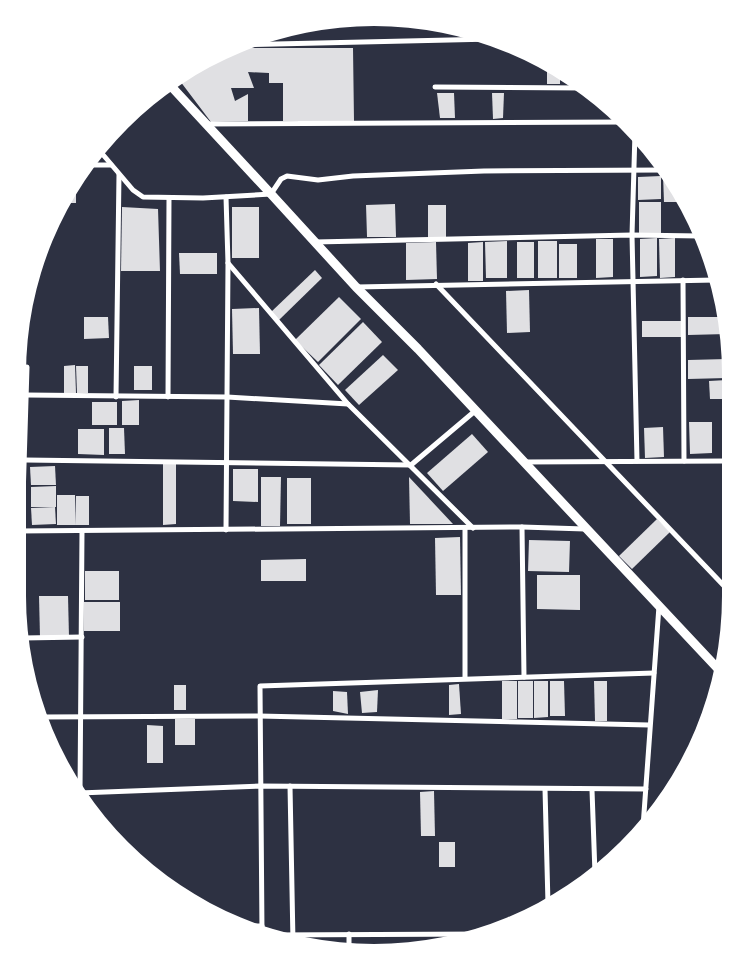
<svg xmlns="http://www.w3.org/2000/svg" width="748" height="970" font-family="'Roboto Condensed',sans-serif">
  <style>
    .building { fill: #e0e0e3 }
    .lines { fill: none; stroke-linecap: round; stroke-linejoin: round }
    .minor { stroke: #fff; stroke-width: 5 }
    .tertiary { stroke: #fff; stroke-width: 9 }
  </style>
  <rect width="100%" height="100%" fill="#2d3142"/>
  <g class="building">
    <polygon points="230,48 353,48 354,121 283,121 283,83 269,83 269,73 248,72 254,88 231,88 235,101 248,94 248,121 211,122 177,77"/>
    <polygon points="547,64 560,71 560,84 547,84"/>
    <polygon points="437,93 454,93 455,118 440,118"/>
    <polygon points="492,93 504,93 503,118 493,119"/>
    <polygon points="663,175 671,176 683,202 664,202"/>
    <polygon points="661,176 661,199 638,200 638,177"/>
    <polygon points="76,185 76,203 67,203 71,196"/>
    <rect x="639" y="202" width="22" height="31"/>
    <polygon points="395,204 396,237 367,237 366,205"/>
    <polygon points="428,205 446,205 446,237 428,238"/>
    <polygon points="122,207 158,209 160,271 121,271"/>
    <rect x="232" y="207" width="27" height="51"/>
    <polygon points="657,238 657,276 640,277 640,239"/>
    <polygon points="675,238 675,277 660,278 659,239"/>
    <polygon points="596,239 613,239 613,277 596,278"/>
    <polygon points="507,241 507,278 486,278 485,242"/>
    <rect x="538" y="241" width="19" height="37"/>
    <polygon points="436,242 437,279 406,280 406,243"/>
    <polygon points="483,242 483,281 468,281 468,243"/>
    <rect x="517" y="242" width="17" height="36"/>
    <rect x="559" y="244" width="18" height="34"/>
    <polygon points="179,253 217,253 217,274 180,274"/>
    <polygon points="315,270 322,278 279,320 271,312"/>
    <polygon points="529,290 530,332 507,333 506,291"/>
    <polygon points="339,297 361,319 318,362 295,340"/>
    <polygon points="259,308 260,354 233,354 232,309"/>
    <polygon points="84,317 108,317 109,338 84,339"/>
    <polygon points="688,317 725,317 727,334 688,335"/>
    <rect x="642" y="321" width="40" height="16"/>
    <polygon points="363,322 382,342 338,385 319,365"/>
    <polygon points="383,355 398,370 359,405 345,390"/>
    <polygon points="727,359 727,378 688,379 688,360"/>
    <polygon points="75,365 76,393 64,393 64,366"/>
    <polygon points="76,366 88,366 88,393 77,393"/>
    <rect x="134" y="366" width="18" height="24"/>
    <polygon points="727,380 727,399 710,399 709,381"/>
    <polygon points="139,400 139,425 122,425 122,401"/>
    <rect x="92" y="402" width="25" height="23"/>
    <polygon points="689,422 712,422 712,453 690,454"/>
    <polygon points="663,427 664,457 645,458 644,428"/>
    <polygon points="109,428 124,428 125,454 109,454"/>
    <polygon points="78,429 104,429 104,455 78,454"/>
    <polygon points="472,434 488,452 443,491 427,473"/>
    <polygon points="163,464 176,464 176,524 163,525"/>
    <polygon points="55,466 56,485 31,485 30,467"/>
    <polygon points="233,469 258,469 258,502 233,501"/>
    <polygon points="261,477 281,477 280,526 261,526"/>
    <polygon points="409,477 453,524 410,524"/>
    <rect x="287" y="478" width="24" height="46"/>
    <polygon points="56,486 56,507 31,507 31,487"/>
    <polygon points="57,495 75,495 76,525 57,525"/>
    <rect x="76" y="496" width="13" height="29"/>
    <polygon points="55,507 56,524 32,525 31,508"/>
    <polygon points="657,519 670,532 632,569 619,556"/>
    <polygon points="460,537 461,595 436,595 435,538"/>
    <polygon points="529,540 570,541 569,572 528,571"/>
    <polygon points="306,559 306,581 261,581 261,560"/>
    <rect x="85" y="571" width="34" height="29"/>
    <polygon points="537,575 580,575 580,610 537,609"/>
    <polygon points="39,596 68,596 69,637 40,637"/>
    <rect x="84" y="602" width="36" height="29"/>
    <rect x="502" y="681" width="15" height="38"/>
    <rect x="518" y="681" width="15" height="37"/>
    <polygon points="534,681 548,681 548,717 534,718"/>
    <polygon points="550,681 564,681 565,716 550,716"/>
    <polygon points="594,681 607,681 607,721 595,721"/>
    <polygon points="459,684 461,714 449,715 449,685"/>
    <rect x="174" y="685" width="12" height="25"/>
    <polygon points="378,690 377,712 362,713 360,692"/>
    <polygon points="333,691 347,692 348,714 333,711"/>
    <rect x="175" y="719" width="20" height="26"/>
    <polygon points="147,725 163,726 163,763 147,763"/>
    <polygon points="434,791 435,836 421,836 420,792"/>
    <rect x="439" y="842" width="16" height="25"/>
  </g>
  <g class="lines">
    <g class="minor">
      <polyline points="237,45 493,39"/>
      <polyline points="435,87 584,88"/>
      <polyline points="205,124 626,122"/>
      <polyline points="635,132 632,235 637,461"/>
      <polyline points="99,150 133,190 143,197 203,198 271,194 281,179 287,176 318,180 353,176 484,171 665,170"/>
      <polyline points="87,165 111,165"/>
      <polyline points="226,197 228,263 226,530"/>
      <polyline points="315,242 632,235 700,236"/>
      <polyline points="228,263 348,404 473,528"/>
      <polyline points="683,280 684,461"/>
      <polyline points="436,284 727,589"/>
      <polyline points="357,287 716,280"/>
      <polyline points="26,395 227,397 348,404"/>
      <polyline points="116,397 119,174"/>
      <polyline points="168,397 169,198"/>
      <polyline points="25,460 411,465 475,411"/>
      <polyline points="524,462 727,461"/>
      <polyline points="522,527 524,677"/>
      <polyline points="18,531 522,527 585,529"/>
      <polyline points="22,531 27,367"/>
      <polyline points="23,638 82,637"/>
      <polyline points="465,678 465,528"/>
      <polyline points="41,717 259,716 649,725"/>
      <polyline points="290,786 293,942"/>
      <polyline points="545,789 548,904"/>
      <polyline points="592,790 595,874"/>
      <polyline points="79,793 260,786 646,789"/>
      <polyline points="80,793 82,531"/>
      <polyline points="643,827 659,606"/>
      <polyline points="247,926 262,926"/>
      <polyline points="262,932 260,686 654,673"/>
      <polyline points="349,934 349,947"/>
      <polyline points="269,935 485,934"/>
    </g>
    <polyline class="tertiary" points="169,84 271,194 356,287 418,349 721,672"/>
  </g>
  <path d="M0 0H748V970H0ZM374 26H374A348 348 0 0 1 722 374V596A348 348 0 0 1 374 944H374A348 348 0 0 1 26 596V374A348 348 0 0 1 374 26Z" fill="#fff" fill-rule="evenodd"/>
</svg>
